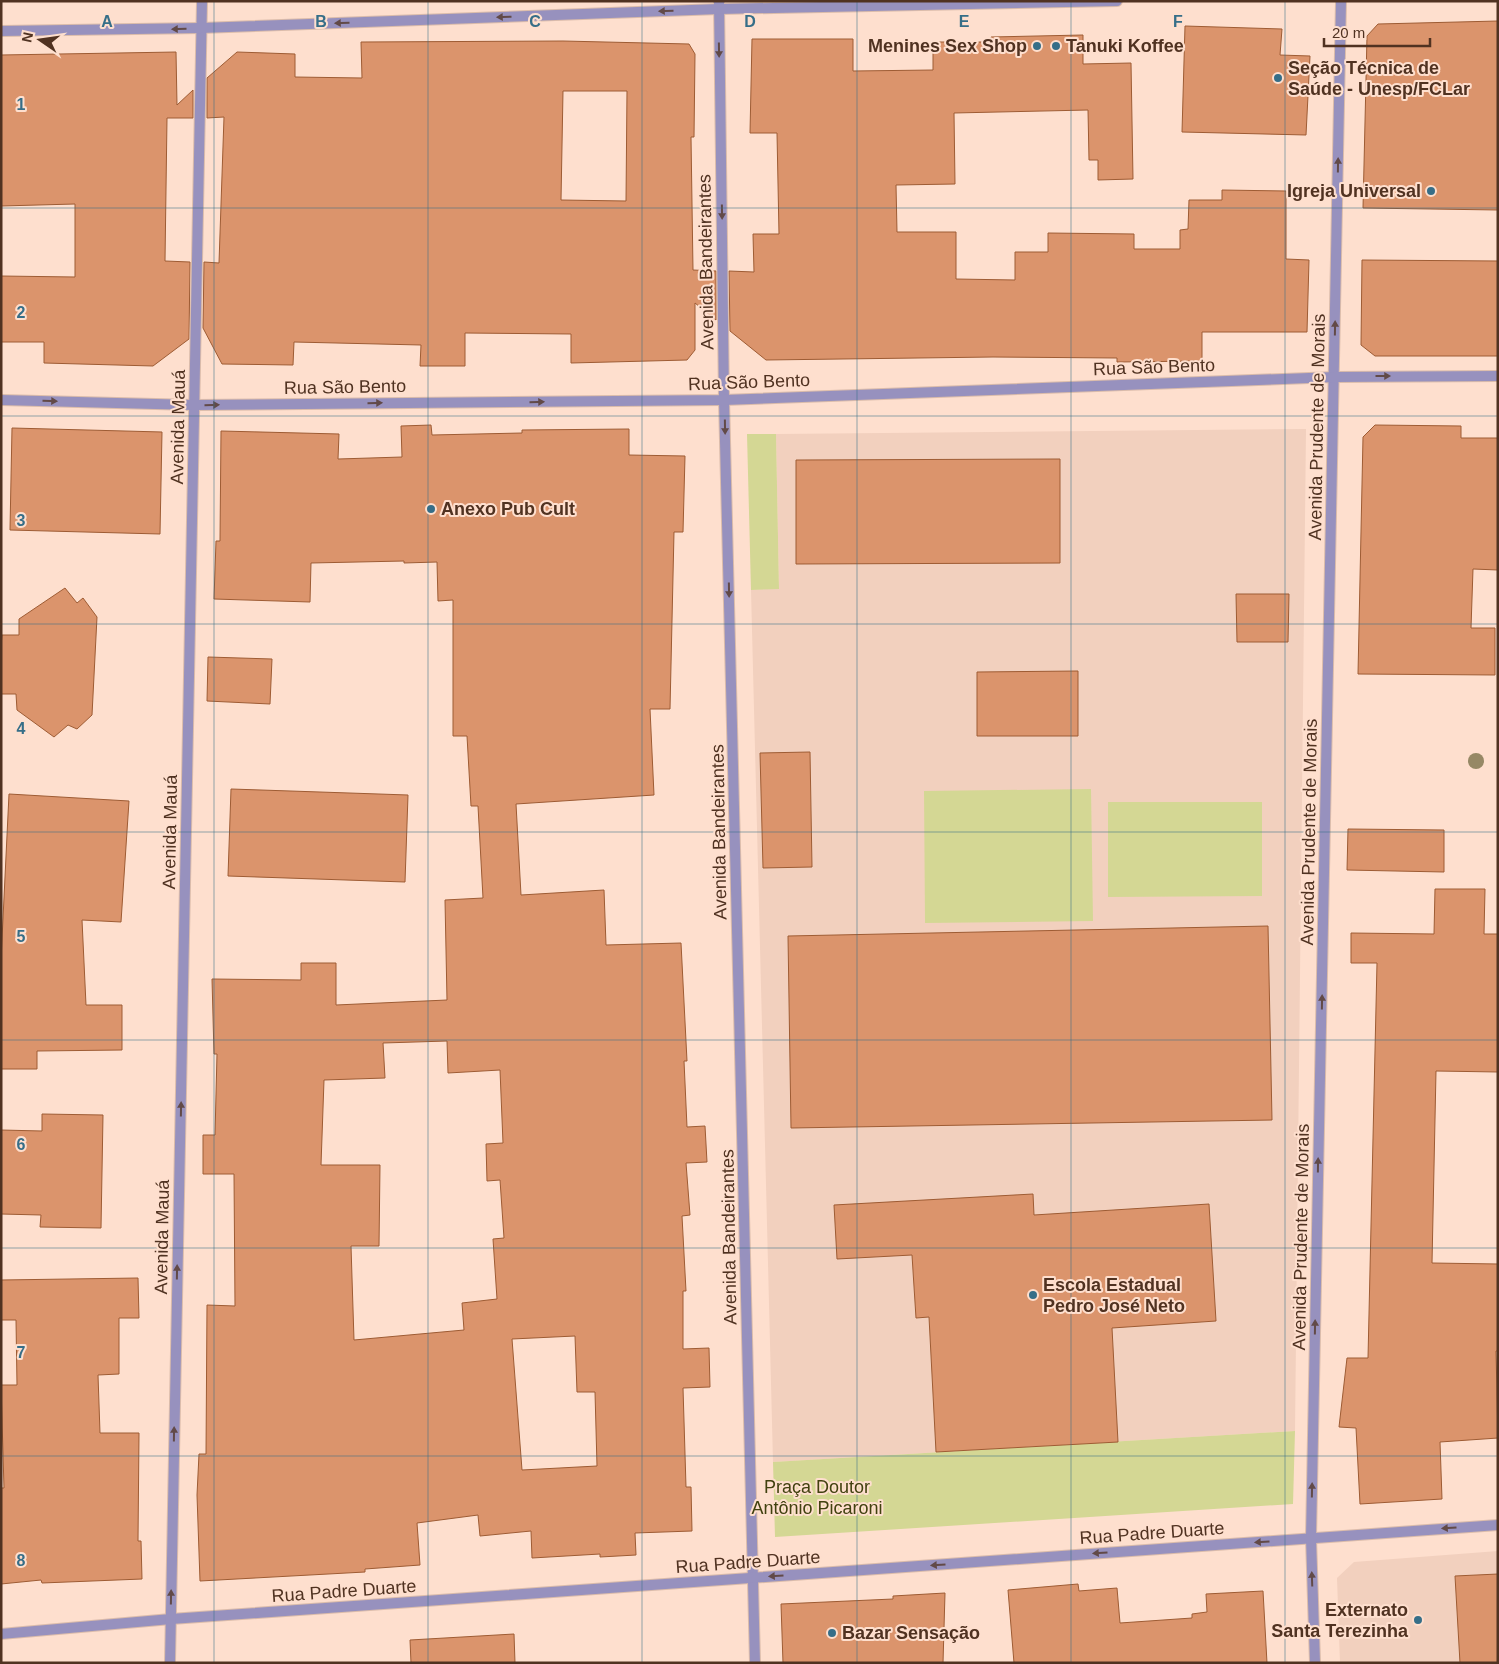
<svg xmlns="http://www.w3.org/2000/svg" width="1499" height="1664" font-family="Helvetica,sans-serif">
  <style>
    .built { fill: #f2d0be }
    .green { fill: #d4d794 }
    .building { fill: #db946c; stroke: #9e5c34; fill-rule: evenodd }
    .lines { fill: none; stroke-linecap: round; stroke-linejoin: round }
    .minor-casing { stroke: #dbbcab; stroke-width: 12 }
    .tertiary-casing { stroke: #dbbcab; stroke-width: 12 }
    .minor { stroke: #9791be; stroke-width: 10 }
    .tertiary { stroke: #9791be; stroke-width: 10 }
    .tree { fill: #968865 }
    .oneway { fill: #624a48 }
    .grid { fill: none; stroke: #366e88; stroke-width: 1; stroke-opacity: 0.55 }
    .poi-dot { fill: #366e88; stroke: #fedfce; stroke-width: 2 }
    .labels { text-anchor: middle; stroke-width: 4; stroke-linejoin: round; paint-order: stroke }
    .poi-label { font-size: 18px; font-weight: bold; fill: #503221; stroke: #fedfce; text-anchor: start }
    .street-label { font-size: 18px; fill: #503221; stroke: #fedfce }
    .park-label { font-size: 18px; fill: #41410f; stroke: #fedfce }
    .grid-label { font-size: 16px; text-anchor: middle; font-weight: bold; fill: #366e88; stroke: #fedfce; stroke-width: 4; stroke-linejoin: round; paint-order: stroke }
  </style>
  <rect width="100%" height="100%" fill="#fedfce"/>
  <g class="built">
    <polygon points="1306,429 1295,1431 773,1462 751,590 779,588 776,434"/>
    <polygon points="1498,1551 1498,1663 1340,1663 1337,1578 1354,1562"/>
  </g>
  <g class="green">
    <polygon points="747,434 776,434 779,589 751,590"/>
    <polygon points="1091,789 1093,921 925,923 924,791"/>
    <polygon points="1108,802 1262,802 1262,896 1108,897"/>
    <polygon points="1295,1431 1293,1504 775,1537 773,1462"/>
  </g>
  <g class="building">
    <polygon points="1498,21 1498,210 1363,208 1367,36 1378,24"/>
    <polygon points="1185,26 1282,29 1280,55 1310,56 1306,135 1182,132"/>
    <polygon points="1083,35 1083,64 1131,63 1133,179 1098,180 1098,160 1089,160 1088,110 954,113 955,184 896,185 897,232 956,232 956,279 1015,280 1015,252 1048,252 1048,233 1134,234 1134,249 1180,249 1180,230 1188,229 1189,200 1222,200 1222,190 1286,191 1286,259 1309,260 1307,332 1202,332 1202,361 1117,362 1117,358 993,357 766,360 730,331 729,271 754,272 753,234 779,234 777,133 750,133 752,39 853,39 853,71 933,70 933,42 991,42 991,37"/>
    <path d="M563 41 689 44 695 54 694 137H691L693 270 716 271V320L695 303V350L687 360 571 363V334L465 333V366H420L421 345 294 342 293 365 222 364 203 328 204 262 219 263 224 117 207 118V78L237 52 295 54V77L362 78 361 42ZM563 91H627L626 201 561 200Z"/>
    <polygon points="176,52 177,105 193,90 193,118 167,118 165,261 190,262 189,339 153,366 44,363 44,342 1,342 1,276 75,277 75,204 1,206 1,55"/>
    <polygon points="1362,260 1498,261 1498,356 1375,356 1361,345"/>
    <path d="M431 425 432 435 522 433V430L629 429V455L685 456 683 532H674L670 709H650L654 795 516 804 521 895 604 890 606 945 681 943 687 1061H684L687 1127 705 1126 707 1162 686 1163 690 1215 682 1216 686 1291H683V1349L709 1348 710 1387 683 1388 686 1487H691L692 1531 635 1533 636 1555 600 1557V1554L532 1558 531 1531 480 1536 478 1515 417 1523 420 1565 365 1569V1572L200 1581 197 1495 199 1454H206L207 1305 235 1306 234 1174H203V1135H215L217 1054H214L212 979 301 980V963H336V1005L447 1000 445 900 483 898 478 806H471L467 736H453V600L438 601 437 562 404 563V561L311 563 310 602 214 599 216 541H220L221 431 339 434 338 459 402 457 401 426ZM447 1041 448 1073 500 1070 503 1143 486 1144 487 1181 500 1180 504 1238 493 1239 497 1299 462 1303 464 1330 354 1340 351 1246H379L380 1165H321L324 1080 385 1078 383 1043ZM575 1336 577 1392H595L597 1466 522 1470 512 1339Z"/>
    <polygon points="1375,425 1461,426 1461,438 1498,438 1498,570 1473,569 1471,628 1495,628 1495,675 1358,674 1363,437"/>
    <polygon points="12,428 162,432 160,534 10,530"/>
    <polygon points="1060,459 1060,563 796,564 796,460"/>
    <polygon points="65,588 77,603 83,598 97,617 92,715 77,729 68,725 54,737 17,710 16,694 1,694 1,646 2,635 19,635 19,619"/>
    <polygon points="1236,594 1289,594 1288,642 1237,642"/>
    <polygon points="208,657 272,659 270,704 207,701"/>
    <polygon points="1078,671 1078,736 977,736 977,672"/>
    <polygon points="810,752 812,867 763,868 760,753"/>
    <polygon points="231,789 408,795 405,882 228,876"/>
    <polygon points="9,794 129,801 121,922 82,920 86,1005 122,1005 122,1050 37,1051 37,1069 1,1069 1,960"/>
    <polygon points="1348,829 1444,830 1444,872 1347,870"/>
    <polygon points="1435,889 1485,889 1484,934 1498,934 1498,1072 1436,1071 1432,1263 1498,1264 1498,1351 1496,1351 1498,1438 1440,1442 1442,1499 1360,1504 1356,1428 1339,1427 1347,1358 1368,1358 1377,963 1351,963 1351,933 1434,934"/>
    <polygon points="1268,926 1272,1120 791,1128 788,936"/>
    <polygon points="42,1114 103,1115 101,1228 40,1227 41,1215 1,1214 1,1130 42,1131"/>
    <polygon points="1033,1194 1034,1215 1209,1204 1216,1321 1112,1328 1118,1442 936,1452 929,1317 916,1318 912,1255 837,1259 834,1205"/>
    <polygon points="138,1278 139,1318 119,1318 119,1374 98,1375 100,1433 139,1433 138,1541 141,1541 142,1579 42,1583 41,1580 1,1584 1,1488 4,1488 1,1385 17,1385 16,1320 1,1320 1,1280"/>
    <polygon points="1498,1574 1498,1663 1460,1663 1455,1576"/>
    <polygon points="1078,1584 1079,1591 1117,1588 1120,1623 1192,1618 1192,1614 1207,1612 1206,1594 1263,1591 1267,1663 1014,1663 1008,1590"/>
    <polygon points="945,1593 943,1663 783,1663 781,1604 893,1599 893,1596"/>
    <polygon points="514,1634 515,1663 411,1663 410,1640"/>
  </g>
  <g class="lines">
    <g class="minor-casing">
      <g id="minor">
        <polyline points="719,1 724,400 755,1663"/>
        <polyline points="1,1634 171,1619 1498,1525"/>
        <polyline points="170,1663 202,1"/>
        <polyline points="1315,1663 1311,1538 1341,1"/>
      </g>
    </g>
    <g class="tertiary-casing">
      <g id="tertiary">
        <polyline points="1,31 201,28 719,9 1117,1"/>
        <polyline points="1,400 194,405 724,400 1335,377 1498,376"/>
      </g>
    </g>
    <use href="#minor" class="minor"/>
    <use href="#tertiary" class="tertiary"/>
  </g>
  <circle class="tree" cx="1476" cy="761" r="8"/>
  <defs><path id="oneway-solid" d="M-6-.8H1V-3.2L6.5 0L1 3.2V.8H-6Z" transform="scale(1.25)"/></defs>
  <g class="oneway">
    <use href="#oneway-solid" transform="translate(666 11) rotate(178)"/>
    <use href="#oneway-solid" transform="translate(504 17) rotate(178)"/>
    <use href="#oneway-solid" transform="translate(342 23) rotate(178)"/>
    <use href="#oneway-solid" transform="translate(179 29) rotate(179)"/>
    <use href="#oneway-solid" transform="translate(719 50) rotate(89)"/>
    <use href="#oneway-solid" transform="translate(1338 165) rotate(-89)"/>
    <use href="#oneway-solid" transform="translate(722 212) rotate(89)"/>
    <use href="#oneway-solid" transform="translate(1335 328) rotate(-89)"/>
    <use href="#oneway-solid" transform="translate(1383 376)"/>
    <use href="#oneway-solid" transform="translate(50 401) rotate(2)"/>
    <use href="#oneway-solid" transform="translate(537 402) rotate(-1)"/>
    <use href="#oneway-solid" transform="translate(375 403) rotate(-1)"/>
    <use href="#oneway-solid" transform="translate(212 405) rotate(-1)"/>
    <use href="#oneway-solid" transform="translate(725 427) rotate(89)"/>
    <use href="#oneway-solid" transform="translate(729 590) rotate(89)"/>
    <use href="#oneway-solid" transform="translate(1322 1002) rotate(-89)"/>
    <use href="#oneway-solid" transform="translate(181 1109) rotate(-89)"/>
    <use href="#oneway-solid" transform="translate(1318 1165) rotate(-89)"/>
    <use href="#oneway-solid" transform="translate(177 1272) rotate(-89)"/>
    <use href="#oneway-solid" transform="translate(1315 1327) rotate(-89)"/>
    <use href="#oneway-solid" transform="translate(174 1434) rotate(-89)"/>
    <use href="#oneway-solid" transform="translate(1312 1490) rotate(-89)"/>
    <use href="#oneway-solid" transform="translate(1449 1528) rotate(176)"/>
    <use href="#oneway-solid" transform="translate(1262 1542) rotate(176)"/>
    <use href="#oneway-solid" transform="translate(1100 1553) rotate(176)"/>
    <use href="#oneway-solid" transform="translate(938 1565) rotate(176)"/>
    <use href="#oneway-solid" transform="translate(776 1576) rotate(176)"/>
    <use href="#oneway-solid" transform="translate(1312 1579) rotate(-92)"/>
    <use href="#oneway-solid" transform="translate(171 1597) rotate(-89)"/>
  </g>
  <path class="grid" d="M214 1V1663M428 1V1663M642 1V1663M857 1V1663M1071 1V1663M1285 1V1663M1 208H1498M1 416H1498M1 624H1498M1 832H1498M1 1040H1498M1 1248H1498M1 1456H1498"/>
  <g class="poi-dot">
    <circle cx="1037" cy="46" r="5"/>
    <circle cx="1056" cy="46" r="5"/>
    <circle cx="1278" cy="78" r="5"/>
    <circle cx="1431" cy="191" r="5"/>
    <circle cx="431" cy="509" r="5"/>
    <circle cx="1033" cy="1295" r="5"/>
    <circle cx="1418" cy="1620" r="5"/>
    <circle cx="832" cy="1633" r="5"/>
  </g>
  <g class="labels">
    <g class="poi-label">
      <text x="1027" y="52" text-anchor="end">Menines Sex Shop</text>
      <text x="1066" y="52">Tanuki Koffee</text>
      <text x="1288" y="74">Seção Técnica de<tspan x="1288" dy="21">Saúde - Unesp/FCLar</tspan></text>
      <text x="1421" y="197" text-anchor="end">Igreja Universal</text>
      <text x="441" y="515">Anexo Pub Cult</text>
      <text x="1043" y="1291">Escola Estadual<tspan x="1043" dy="21">Pedro José Neto</tspan></text>
      <text x="1408" y="1616" text-anchor="end">Externato<tspan x="1408" dy="21">Santa Terezinha</tspan></text>
      <text x="842" y="1639">Bazar Sensação</text>
    </g>
    <g class="street-label">
      <text transform="translate(706 262) rotate(-91)" y="6">Avenida Bandeirantes</text>
      <text transform="translate(1154 367) rotate(-2)" y="6">Rua São Bento</text>
      <text transform="translate(749 382) rotate(-2)" y="6">Rua São Bento</text>
      <text transform="translate(345 387) rotate(-1)" y="6">Rua São Bento</text>
      <text transform="translate(178 427) rotate(-89)" y="6">Avenida Mauá</text>
      <text transform="translate(1317 427) rotate(-89)" y="6">Avenida Prudente de Morais</text>
      <text transform="translate(170 832) rotate(-89)" y="6">Avenida Mauá</text>
      <text transform="translate(719 832) rotate(-91)" y="6">Avenida Bandeirantes</text>
      <text transform="translate(1309 832) rotate(-89)" y="6">Avenida Prudente de Morais</text>
      <text transform="translate(162 1237) rotate(-89)" y="6">Avenida Mauá</text>
      <text transform="translate(729 1237) rotate(-91)" y="6">Avenida Bandeirantes</text>
      <text transform="translate(1301 1237) rotate(-89)" y="6">Avenida Prudente de Morais</text>
      <text transform="translate(1152 1533) rotate(-4)" y="6">Rua Padre Duarte</text>
      <text transform="translate(748 1562) rotate(-4)" y="6">Rua Padre Duarte</text>
      <text transform="translate(344 1591) rotate(-4)" y="6">Rua Padre Duarte</text>
    </g>
    <g class="park-label">
      <text x="817" y="1493">Praça Doutor<tspan x="817" dy="21">Antônio Picaroni</tspan></text>
    </g>
  </g>
  <g class="grid-label">
    <text x="107" y="27">A</text>
    <text x="321" y="27">B</text>
    <text x="535" y="27">C</text>
    <text x="750" y="27">D</text>
    <text x="964" y="27">E</text>
    <text x="1178" y="27">F</text>
    <text x="21" y="110">1</text>
    <text x="21" y="318">2</text>
    <text x="21" y="526">3</text>
    <text x="21" y="734">4</text>
    <text x="21" y="942">5</text>
    <text x="21" y="1150">6</text>
    <text x="21" y="1358">7</text>
    <text x="21" y="1566">8</text>
  </g>
  <rect width="1499" height="1664" fill="none" stroke="#503221" stroke-width="5"/>
  <g transform="translate(40 40) rotate(283)" stroke="#fedfce" stroke-width="4" paint-order="stroke">
  <path d="M0-4L9 19L0 12L-9 19Z" fill="#503221"/>
  <text y="-8" font-size="14" font-weight="bold" text-anchor="middle" fill="#503221">N</text>
  </g>
  <path d="M1324 38v8h106v-8" fill="none" stroke="#503221" stroke-width="2.5"/>
  <text x="1332" y="38" font-size="15" fill="#503221" stroke="#fedfce" stroke-width="4" paint-order="stroke">20 m</text>
</svg>
